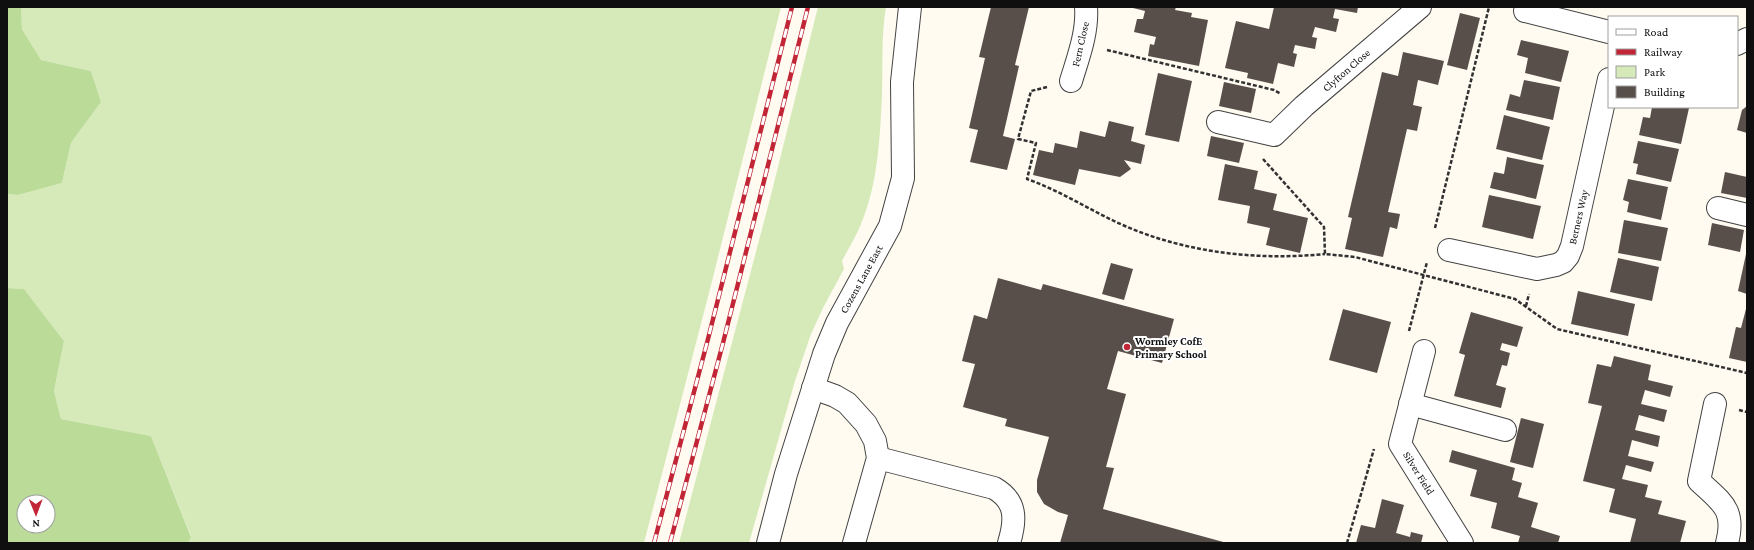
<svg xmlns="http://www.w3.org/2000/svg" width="1754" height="550" font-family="'Crimson Pro',serif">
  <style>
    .green { fill: #d6eab9 }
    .forest { fill: #bbdb99; fill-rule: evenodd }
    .building { fill: #584f4b }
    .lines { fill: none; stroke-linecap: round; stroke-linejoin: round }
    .minor-casing { stroke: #424242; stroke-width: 24 }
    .path { stroke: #313131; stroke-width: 2.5; stroke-dasharray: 4 2; stroke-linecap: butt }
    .minor { stroke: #fff; stroke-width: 22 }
    .rail-casing { stroke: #c12536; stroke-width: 4.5 }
    .rail { stroke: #fff; stroke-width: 3; stroke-dasharray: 9; stroke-linecap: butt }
    .poi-dot { fill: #c12536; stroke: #fff; stroke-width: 1.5 }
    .labels { text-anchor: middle; stroke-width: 4; stroke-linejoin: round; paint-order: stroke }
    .street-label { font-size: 11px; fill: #0f0f0f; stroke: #fff }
    .poi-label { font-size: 11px; font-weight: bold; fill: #0f0f0f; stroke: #fff; text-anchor: start }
  </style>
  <rect width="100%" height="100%" fill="#fffbf1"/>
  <g class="green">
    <polygon points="21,7 781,7 709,293 644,543 188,543 191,536 151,436 61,419 54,391 64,341 24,289 7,288 7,194 18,195 62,183 71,143 101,102 91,71 41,60 22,29"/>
    <path d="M818 7H886C881 36 883 66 882 95 880 137 878 184 861 224 856 237 848 249 842 261L844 269 824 306 811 334 795 381 749 543H679L771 195Z"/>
  </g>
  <g class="forest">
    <polygon points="7,7 21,7 22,29 41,60 91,71 101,102 71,143 62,183 18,195 7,194"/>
    <path d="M7 288 24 289 64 341 54 391 61 419 151 436 191 537 188 543H7ZM24 502H48V526H24Z"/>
  </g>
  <g class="building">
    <polygon points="991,7 1029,7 1015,65 1019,66 1003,136 1015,139 1007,170 970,162 978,130 969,128 985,58 979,57"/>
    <polygon points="1129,7 1176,7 1175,10 1192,13 1191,17 1208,20 1199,66 1148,56 1150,44 1154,45 1156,37 1134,32 1137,19 1143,19 1145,11"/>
    <polygon points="1274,7 1358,7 1357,13 1335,9 1333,18 1339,19 1336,32 1315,27 1312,37 1317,38 1315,49 1295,45 1293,53 1297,54 1294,67 1278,63 1273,84 1247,78 1248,73 1225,68 1236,21 1269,29"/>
    <polygon points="1460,13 1480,18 1467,70 1447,65"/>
    <polygon points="1521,40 1569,51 1561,82 1525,73 1528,58 1517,55"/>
    <polygon points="1403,52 1444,61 1438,85 1418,80 1413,105 1422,107 1417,131 1407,129 1388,212 1400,214 1397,229 1390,227 1383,257 1345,249 1352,218 1348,217 1382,72 1398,76"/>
    <polygon points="1158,73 1192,81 1179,142 1145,135"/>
    <polygon points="1524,80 1560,87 1553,120 1506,110 1510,94 1520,97"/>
    <polygon points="1224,82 1256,89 1251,113 1219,106"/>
    <polygon points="1747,106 1747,133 1737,130 1742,110"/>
    <polygon points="1652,107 1689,108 1681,144 1639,135 1643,117 1650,118"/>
    <polygon points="1504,115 1550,127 1542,160 1496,149"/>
    <polygon points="1109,121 1134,127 1131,141 1145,145 1141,164 1124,160 1131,169 1120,177 1079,169 1075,185 1033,175 1039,150 1053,153 1055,143 1077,148 1080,131 1105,137"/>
    <polygon points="1211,136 1244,143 1239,163 1207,156"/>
    <polygon points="1638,141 1679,149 1671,182 1636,174 1638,164 1633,163"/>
    <polygon points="1507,157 1544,165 1536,199 1490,188 1494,172 1504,174"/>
    <polygon points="1225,164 1258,171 1254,189 1277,194 1273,210 1308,218 1300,253 1266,245 1270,228 1247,223 1250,206 1218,200"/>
    <polygon points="1725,172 1747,177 1747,198 1721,193"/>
    <polygon points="1628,179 1668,187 1661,220 1627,212 1629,202 1623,200"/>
    <polygon points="1489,195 1541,206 1533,239 1482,227"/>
    <polygon points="1624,220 1668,228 1661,261 1618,253"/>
    <polygon points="1712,223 1744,230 1740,252 1708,245"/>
    <polygon points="1746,254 1747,254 1747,294 1738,291"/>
    <polygon points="1618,258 1659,267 1652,301 1610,292"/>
    <polygon points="1111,263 1133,269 1124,300 1102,294"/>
    <polygon points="998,278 1041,290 1043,284 1174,319 1162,363 1118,351 1107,389 1126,394 1106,467 1114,468 1103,509 1227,543 1060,543 1068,515 1058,512 1044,504 1037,492 1037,480 1049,437 1005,426 1007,419 963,407 975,364 962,361 974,315 987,319"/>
    <polygon points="1578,291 1635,304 1628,336 1571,324"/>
    <polygon points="1747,305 1747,362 1729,358 1736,327 1741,328"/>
    <polygon points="1343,309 1391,322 1377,373 1329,360"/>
    <polygon points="1471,312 1523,327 1517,347 1502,343 1500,350 1510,353 1507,366 1502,365 1496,385 1506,388 1501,408 1454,396 1465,355 1459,353"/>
    <polygon points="1614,356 1651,365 1648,380 1673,386 1670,397 1645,390 1641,404 1667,410 1664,422 1639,415 1635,430 1660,436 1658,447 1632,440 1628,456 1654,462 1651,472 1626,465 1622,479 1648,485 1645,497 1662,501 1658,514 1686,521 1680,543 1630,543 1636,519 1609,512 1615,489 1583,481 1602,406 1588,403 1597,364 1611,367"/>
    <polygon points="1521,418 1544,424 1533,468 1510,462"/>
    <polygon points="1452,450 1515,468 1512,480 1522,483 1518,497 1538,503 1531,527 1560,536 1558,543 1518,543 1520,536 1491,528 1497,503 1470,496 1477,470 1449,462"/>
    <polygon points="1382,499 1404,505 1396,533 1410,537 1411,532 1423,535 1421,543 1356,543 1361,525 1375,528"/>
  </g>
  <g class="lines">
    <g class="minor-casing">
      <g id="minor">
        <polyline points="1525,11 1609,32"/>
        <polyline points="1737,44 1747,39"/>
        <path d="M1071 81C1078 58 1088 32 1086 7"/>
        <polyline points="1218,122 1274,135 1304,106 1420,7"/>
        <polyline points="1718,208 1747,215"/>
        <polyline points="1449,250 1537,269 1556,265 1563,262 1568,256 1572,246 1609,79"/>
        <polyline points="1424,351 1400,444 1462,543"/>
        <polyline points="813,388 835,396 847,403 866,424 875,441 878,458 854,543"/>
        <polyline points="1410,404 1505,430"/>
        <path d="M1715 404 1699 481C1721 502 1736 509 1727 543"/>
        <path d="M878 458 994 488C1017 501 1016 520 1009 543"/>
        <polyline points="768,543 786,474 824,354 837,323 890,226 903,178 902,82 910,7"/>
      </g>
    </g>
    <g class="path">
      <polyline points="1107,50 1274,90 1281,94"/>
      <path d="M1047 87 1031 91 1018 139 1036 143 1027 179C1058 190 1085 207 1114 221 1179 252 1254 261 1325 254"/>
      <polyline points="1263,159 1324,227 1325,254 1355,257 1515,299 1557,329 1747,373"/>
      <polyline points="1435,228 1489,7"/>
      <polyline points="1526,306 1529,294"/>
      <polyline points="1409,331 1427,262"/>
      <polyline points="1739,410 1747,412"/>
      <polyline points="1347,543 1374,449"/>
    </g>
    <use href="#minor" class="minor"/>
    <g class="rail-casing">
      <g id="rail">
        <polyline points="654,543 708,339 792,7"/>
        <polyline points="670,543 723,343 808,7"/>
      </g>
    </g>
    <use href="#rail" class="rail"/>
  </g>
  <circle class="poi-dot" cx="1127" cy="347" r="4"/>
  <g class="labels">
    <g class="street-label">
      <text transform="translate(1080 44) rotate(-77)" y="4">Fern Close</text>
      <text transform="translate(1346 70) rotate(-41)" y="4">Clyfton Close</text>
      <text transform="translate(1578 217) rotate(-77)" y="4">Berners Way</text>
      <text transform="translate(861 279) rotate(-61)" y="4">Cozens Lane East</text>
      <text transform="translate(1419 473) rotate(58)" y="4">Silver Field</text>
    </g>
    <g class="poi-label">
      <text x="1135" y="345">Wormley CofE<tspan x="1135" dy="13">Primary School</tspan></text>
    </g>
  </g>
  <rect width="1754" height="550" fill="none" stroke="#0f0f0f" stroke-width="16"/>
  <rect x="1608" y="16" width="130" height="92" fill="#ffffff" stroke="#9f9f9f"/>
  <rect x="1616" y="29" width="20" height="6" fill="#ffffff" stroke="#9f9f9f"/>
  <text x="1644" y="36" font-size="12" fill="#0f0f0f">Road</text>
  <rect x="1616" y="49" width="20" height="6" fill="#c12536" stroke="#9f9f9f"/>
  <text x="1644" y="56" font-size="12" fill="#0f0f0f">Railway</text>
  <rect x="1616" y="66" width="20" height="12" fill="#d6eab9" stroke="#9f9f9f"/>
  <text x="1644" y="76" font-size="12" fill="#0f0f0f">Park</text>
  <rect x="1616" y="86" width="20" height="12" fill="#584f4b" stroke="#9f9f9f"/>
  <text x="1644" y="96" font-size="12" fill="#0f0f0f">Building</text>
  <g transform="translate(36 514) rotate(179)"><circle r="19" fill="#ffffff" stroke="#9f9f9f"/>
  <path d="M0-3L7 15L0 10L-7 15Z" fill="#c12536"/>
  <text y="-6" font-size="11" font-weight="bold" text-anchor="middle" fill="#0f0f0f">N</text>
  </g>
</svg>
